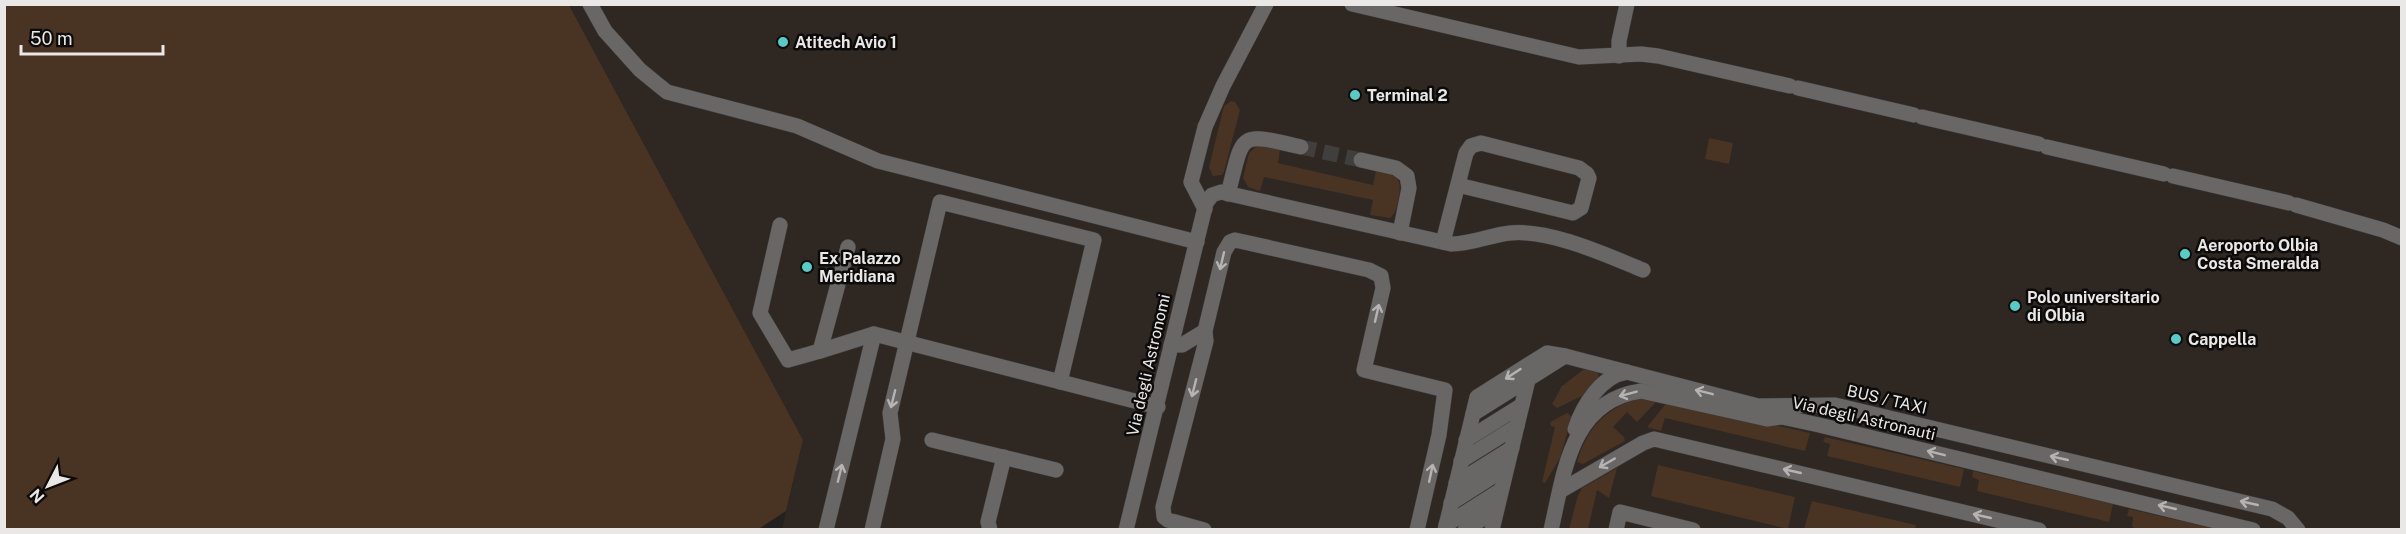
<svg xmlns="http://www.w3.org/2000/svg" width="2406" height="534" font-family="'Public Sans',sans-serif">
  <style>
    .built { fill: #2e2722 }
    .green { fill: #493322 }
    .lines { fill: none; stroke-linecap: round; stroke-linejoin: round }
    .minor-tunnel { stroke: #413f3e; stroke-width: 15; stroke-dasharray: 15 8; stroke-linecap: butt }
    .minor-casing { stroke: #3d3c3b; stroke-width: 16 }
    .minor { stroke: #696765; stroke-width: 15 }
    .oneway { stroke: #b6b4b3 }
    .poi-dot { fill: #54cdc7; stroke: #0c0b0a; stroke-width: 2 }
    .labels { text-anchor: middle; stroke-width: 5; stroke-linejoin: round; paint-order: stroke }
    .poi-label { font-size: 16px; font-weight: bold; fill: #e9e8e7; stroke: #0c0b0a; text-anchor: start }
    .street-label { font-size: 16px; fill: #e9e8e7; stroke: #0c0b0a }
  </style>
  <rect width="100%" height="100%" fill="#232120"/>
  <polygon class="built" points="569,5 2401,5 2401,529 782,529 803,440"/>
  <g class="green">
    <polygon points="4,5 569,5 803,440 786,511 757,530 5,529"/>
    <polygon points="1231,101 1235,102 1240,110 1224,172 1222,175 1213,176 1209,167 1224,106"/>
    <polygon points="1709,138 1733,143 1729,164 1705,159"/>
    <path d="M1258 145 1280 149 1278 163 1373 185 1376 171C1398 175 1403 178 1398 201 1397 208 1396 213 1390 218L1370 215 1373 200 1264 177 1260 191 1248 187 1243 178 1249 153Z"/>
    <polygon points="1584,369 1598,372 1599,378 1582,396 1557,408 1552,404 1562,386"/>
    <path d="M1649 397 1656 402 1637 422 1627 412 1613 427 1624 437 1625 441 1583 464 1577 462C1588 425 1610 403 1649 397Z"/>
    <polygon points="1668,401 1810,433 1805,451 1665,418 1661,431 1647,427"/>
    <polygon points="1567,413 1572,417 1560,458 1545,483 1542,482 1555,427 1551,426 1550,422"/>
    <polygon points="1825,437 1964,469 1960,487 1827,456 1830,444 1823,442"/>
    <polygon points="1658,465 1795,497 1788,529 1651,496"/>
    <polygon points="1617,468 1609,498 1597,490 1588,529 1569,529 1578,495 1582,488"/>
    <polygon points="1973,471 2113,504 2109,522 1977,491 1979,480 1972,477"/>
    <polygon points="1812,501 1916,525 1915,529 1804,529"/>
    <polygon points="2129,509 2217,529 2141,530 2132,527 2133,517 2127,516"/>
  </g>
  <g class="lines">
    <polyline class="minor-tunnel" points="1301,147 1361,160"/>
    <g class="minor-casing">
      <g id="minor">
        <polyline points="590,4 605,31 640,70 667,92 797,126 878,161 1197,242"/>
        <polyline points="1352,4 1579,57 1641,54 1658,56 1790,86"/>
        <polyline points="1619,56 1619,41 1627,4"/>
        <polyline points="1798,88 1914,115"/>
        <polyline points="1922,117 2039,144"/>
        <polyline points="2047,147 2164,174"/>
        <polyline points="1361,160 1396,168 1407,176 1409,188 1400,233"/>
        <polyline points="2173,176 2289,203"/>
        <path d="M1228 194C1244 132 1237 132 1301 147"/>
        <polyline points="2296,205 2383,230 2402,238"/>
        <polyline points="1205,209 1191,182 1205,127 1223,86 1266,4"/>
        <polyline points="780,225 760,313 788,360 820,351 848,247"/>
        <polyline points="1443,242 1466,153 1471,146 1481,143 1579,168 1587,174 1589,178 1581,208 1573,213 1458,185"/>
        <polyline points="1171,345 1182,345 1205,331"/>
        <polyline points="820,351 874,334 1158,407"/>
        <polyline points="1473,414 1565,356 1758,406 1835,405 2272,509 2288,518 2298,530"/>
        <path d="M1575 429C1583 405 1601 376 1627 372"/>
        <polyline points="932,440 1056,470"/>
        <polyline points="1466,440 1522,405"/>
        <polyline points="1461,461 1517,426"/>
        <polyline points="1456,483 1512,448"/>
        <polyline points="1560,491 1643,443 1654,439 2039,530"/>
        <polyline points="1451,503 1506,468"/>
        <polyline points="1446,525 1501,490"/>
        <polyline points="826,530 874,334"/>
        <polyline points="872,530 893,439 890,413 940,202 1094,240 1060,382"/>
        <polyline points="990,530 988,522 1004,457"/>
        <path d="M1126 530 1206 203 1212 195 1221 192 1451 244C1472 244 1490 235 1510 233 1550 229 1606 255 1643 270"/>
        <polyline points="1204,530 1168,520 1164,517 1163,507 1206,341 1205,331 1224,252 1230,242 1235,240 1369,270 1381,276 1383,288 1364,370 1445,390 1439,435 1417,530"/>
        <polyline points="1445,530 1477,397 1547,353 1565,356"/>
        <polyline points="1465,530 1496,510"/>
        <polyline points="1492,530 1528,380"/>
        <path d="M1551 530C1564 474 1570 401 1641 391L1767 419 1782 417 1819 425 2253 530"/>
        <polyline points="1616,530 1620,512 1693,530"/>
      </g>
    </g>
    <use href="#minor" class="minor"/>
  </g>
  <defs><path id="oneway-shaft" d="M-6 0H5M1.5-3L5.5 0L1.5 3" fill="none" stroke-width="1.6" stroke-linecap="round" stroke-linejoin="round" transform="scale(1.5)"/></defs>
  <g class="oneway">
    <use href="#oneway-shaft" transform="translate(1222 261) rotate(103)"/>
    <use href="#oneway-shaft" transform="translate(1377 313) rotate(-77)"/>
    <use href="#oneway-shaft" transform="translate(1513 374) rotate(147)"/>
    <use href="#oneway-shaft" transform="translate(1194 388) rotate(104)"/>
    <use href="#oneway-shaft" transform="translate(1704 392) rotate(-166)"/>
    <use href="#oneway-shaft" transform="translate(1628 394) rotate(165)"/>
    <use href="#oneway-shaft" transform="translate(893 399) rotate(104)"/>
    <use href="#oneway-shaft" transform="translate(1936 453) rotate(-166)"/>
    <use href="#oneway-shaft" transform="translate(2059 458) rotate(-167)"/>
    <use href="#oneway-shaft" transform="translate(1607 463) rotate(150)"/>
    <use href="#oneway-shaft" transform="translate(1792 471) rotate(-167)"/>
    <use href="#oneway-shaft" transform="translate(840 473) rotate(-76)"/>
    <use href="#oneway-shaft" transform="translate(1431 473) rotate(-78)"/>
    <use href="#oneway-shaft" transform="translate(2249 503) rotate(-167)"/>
    <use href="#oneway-shaft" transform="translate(2167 507) rotate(-167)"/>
    <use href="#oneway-shaft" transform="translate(1982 516) rotate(-167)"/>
  </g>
  <g class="poi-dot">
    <circle cx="783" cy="42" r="6"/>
    <circle cx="1355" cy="95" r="6"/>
    <circle cx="2185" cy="254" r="6"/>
    <circle cx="807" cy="267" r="6"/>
    <circle cx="2015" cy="306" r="6"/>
    <circle cx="2176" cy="339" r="6"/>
  </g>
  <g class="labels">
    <g class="poi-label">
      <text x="795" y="48">Atitech Avio 1</text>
      <text x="1367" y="101">Terminal 2</text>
      <text x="2197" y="251">Aeroporto Olbia<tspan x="2197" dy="18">Costa Smeralda</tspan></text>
      <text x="819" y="264">Ex Palazzo<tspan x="819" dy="18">Meridiana</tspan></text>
      <text x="2027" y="303">Polo universitario<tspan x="2027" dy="18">di Olbia</tspan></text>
      <text x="2188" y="345">Cappella</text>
    </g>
    <g class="street-label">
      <text transform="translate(1148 365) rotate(-77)" y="6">Via degli Astronomi</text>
      <text transform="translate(1887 399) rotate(13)" y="6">BUS / TAXI</text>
      <text transform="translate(1864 418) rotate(13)" y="6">Via degli Astronauti</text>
    </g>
  </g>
  <rect width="2406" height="534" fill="none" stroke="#e9e8e7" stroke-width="12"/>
  <g transform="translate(48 486) rotate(228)" stroke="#0c0b0a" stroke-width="4.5" paint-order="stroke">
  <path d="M0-4.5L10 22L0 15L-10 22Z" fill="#e9e8e7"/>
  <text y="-9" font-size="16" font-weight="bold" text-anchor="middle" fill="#e9e8e7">N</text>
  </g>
  <path d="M21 45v9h142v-9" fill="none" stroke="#e9e8e7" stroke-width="3"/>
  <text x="30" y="45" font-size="18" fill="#e9e8e7" stroke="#0c0b0a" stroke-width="4.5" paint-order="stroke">50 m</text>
</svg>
